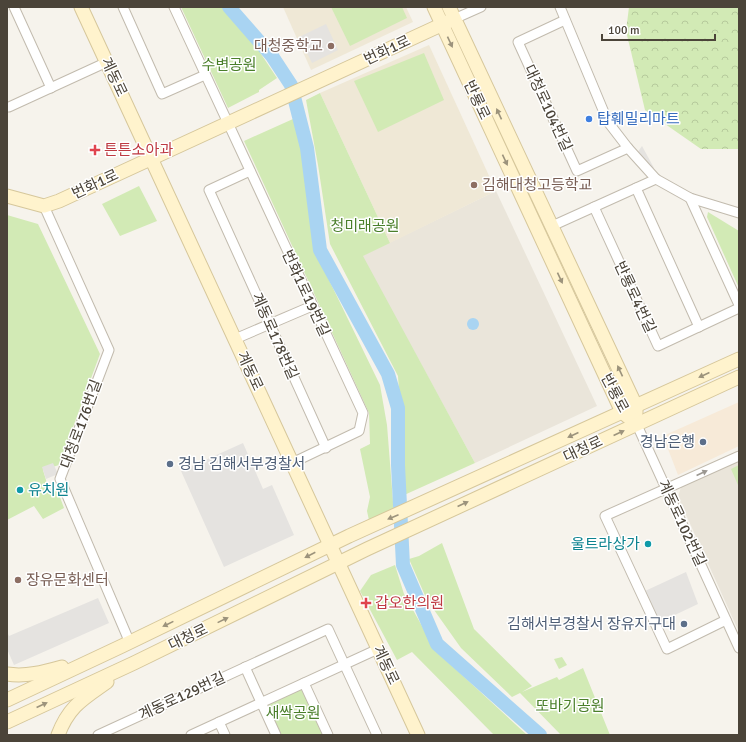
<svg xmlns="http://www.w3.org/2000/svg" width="746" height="742" font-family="Signika,'Noto Sans KR',sans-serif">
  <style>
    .residential { fill: #eae5da }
    .commercial { fill: #f7ead8 }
    .education { fill: #efe8d6 }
    .forest { fill: url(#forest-crowns) }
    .park { fill: #d2eab5 }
    .parking { fill: #e5e3e0 }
    .water { fill: #a9d4f2 }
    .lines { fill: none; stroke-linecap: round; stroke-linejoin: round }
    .river { stroke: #a9d4f2; stroke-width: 14 }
    .street-casing { stroke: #c2bbae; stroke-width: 11 }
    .secondary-casing { stroke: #d6c79b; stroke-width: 15 }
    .street { stroke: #fff; stroke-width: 9 }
    .secondary { stroke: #fff3cd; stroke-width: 13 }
    .oneway { fill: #9c937c }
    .oneway2 { fill: #9c9892 }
    .education-dot { fill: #8d6e63; stroke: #fff; stroke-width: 1.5 }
    .shop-dot { fill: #3f7fe0; stroke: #fff; stroke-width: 1.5 }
    .health-dot { fill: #e0444e; stroke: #fff; stroke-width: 1.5 }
    .service-dot { fill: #5c6f8a; stroke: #fff; stroke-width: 1.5 }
    .culture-dot { fill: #0f9aa8; stroke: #fff; stroke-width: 1.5 }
    .labels { text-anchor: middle; stroke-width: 3; stroke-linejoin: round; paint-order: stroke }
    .education-label { font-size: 15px; fill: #785e54; stroke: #fff; text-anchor: start }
    .street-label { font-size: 15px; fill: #4b4439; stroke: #fff }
    .park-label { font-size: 15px; fill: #4a7f2a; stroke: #fff }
    .shop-label { font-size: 15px; fill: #366cbe; stroke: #fff; text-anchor: start }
    .health-label { font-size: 15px; fill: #be3a42; stroke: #fff; text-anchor: start }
    .service-label { font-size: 15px; fill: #4e5e75; stroke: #fff; text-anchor: end }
    .culture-label { font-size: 15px; fill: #0d838f; stroke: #fff; text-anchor: start }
  </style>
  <defs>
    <pattern id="forest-crowns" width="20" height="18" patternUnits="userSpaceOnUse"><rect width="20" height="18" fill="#d2eab5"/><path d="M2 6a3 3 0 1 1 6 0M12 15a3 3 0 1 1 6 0" fill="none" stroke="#b6ca9c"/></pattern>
  </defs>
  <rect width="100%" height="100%" fill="#f6f3ec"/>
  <g class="residential">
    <polygon points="496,191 597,406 475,463 362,256"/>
    <polygon points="739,460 739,632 678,497 681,487"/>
  </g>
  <polygon class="commercial" points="739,402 739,446 678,475 663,436"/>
  <g class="education">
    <polygon points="283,7 406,7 413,22 311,70"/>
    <polygon points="429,45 496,191 390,243 320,93"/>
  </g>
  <polygon class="forest" points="629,7 739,7 739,149 701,149 645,110 626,31"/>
  <g class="park">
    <polygon points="181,7 225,7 253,42 277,78 259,90 259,92 228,108"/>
    <polygon points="331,7 402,7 407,18 350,46"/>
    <polygon points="424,53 444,100 378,132 354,81"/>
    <polygon points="320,93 390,243 363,256 475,463 402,496 403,449 398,376 330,244 318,165 306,100"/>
    <polygon points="293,119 303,151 314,249 380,385 387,425 394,514 370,525 367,511 370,497 360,449 370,444 369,413 244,141"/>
    <polygon points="139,186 157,221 120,236 102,204"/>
    <polygon points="708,212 739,231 739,288 707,217"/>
    <polygon points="7,215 38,224 100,354 59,465 43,470 49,490 57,489 64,508 43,519 34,506 7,520"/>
    <polygon points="739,465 739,485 738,485 731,469"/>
    <polygon points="442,543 474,629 532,686 522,692 557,677 559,680 583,668 610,735 561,735 520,693 512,697 461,648 427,600 409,559 419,556"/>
    <polygon points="395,565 404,594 436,651 527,735 494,735 412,652 397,660 360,591 371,575"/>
    <polygon points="562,657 567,665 559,669 554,659"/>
    <polygon points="302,685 326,735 279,735 264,703"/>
  </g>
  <g class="parking">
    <polygon points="326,24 338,50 312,63 299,37"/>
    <polygon points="642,146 654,168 652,170 637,153"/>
    <polygon points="243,443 263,489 272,485 294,535 224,567 181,471"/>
    <polygon points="53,463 58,474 46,479 42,467"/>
    <polygon points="686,572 698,604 660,622 645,591"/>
    <polygon points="98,598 109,623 14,665 7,649 7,632 9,636"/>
  </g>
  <circle class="water" cx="473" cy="324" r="6"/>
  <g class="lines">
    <polyline class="river" points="229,7 272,56 291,85 307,148 320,250 388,374 398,408 398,465 403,565 437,644 540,735"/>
    <g class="street-casing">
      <g id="street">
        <polyline points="14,7 51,88"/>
        <polyline points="123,7 162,94 205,75"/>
        <polyline points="174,7 363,413 359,431 292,463"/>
        <polyline points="560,7 608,122 628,148 656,179 690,198 739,213"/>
        <polyline points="454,19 481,7"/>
        <polyline points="565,20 518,42 577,171 628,148"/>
        <polyline points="9,107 107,62"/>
        <polyline points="250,171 209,190 326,448"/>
        <polyline points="636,188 699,327"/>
        <polyline points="690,198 739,305"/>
        <polyline points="44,206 109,350 60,479 130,643"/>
        <polyline points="594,207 658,346 739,308"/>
        <polyline points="552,226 656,179"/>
        <polyline points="235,339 312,306"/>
        <polyline points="637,425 739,648"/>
        <polyline points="726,620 667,649 605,516 739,456"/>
        <polyline points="245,667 276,735"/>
        <polyline points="304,683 328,735"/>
        <polyline points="219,722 225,735"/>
        <polyline points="98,735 328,629 377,735"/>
        <polyline points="191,735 378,649"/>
      </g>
    </g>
    <g class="secondary-casing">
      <g id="secondary">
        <polyline points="81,7 418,735"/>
        <polyline points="434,7 622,412 628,417"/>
        <polyline points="449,7 636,406 636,413"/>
        <polyline points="7,196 44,206 59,201 454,19"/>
        <path d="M7 674C26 677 44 672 62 667"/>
        <polyline points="7,700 122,646 349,536 739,359"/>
        <polyline points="7,722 134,663 367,549 739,377"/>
        <path d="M58 735C69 706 83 699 107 682"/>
      </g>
    </g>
    <use href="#street" class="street"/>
    <use href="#secondary" class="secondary"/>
  </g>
  <defs><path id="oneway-solid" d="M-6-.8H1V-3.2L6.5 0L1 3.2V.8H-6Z"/></defs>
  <g class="oneway">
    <use href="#oneway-solid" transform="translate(450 42) rotate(65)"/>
    <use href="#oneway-solid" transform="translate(499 114) rotate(-115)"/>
    <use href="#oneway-solid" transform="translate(505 160) rotate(65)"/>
    <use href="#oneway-solid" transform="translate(560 278) rotate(65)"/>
    <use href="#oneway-solid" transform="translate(620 371) rotate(-115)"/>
    <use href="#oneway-solid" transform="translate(704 375) rotate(155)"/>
    <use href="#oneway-solid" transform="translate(619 433) rotate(-25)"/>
    <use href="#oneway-solid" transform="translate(573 435) rotate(155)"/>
    <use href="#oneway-solid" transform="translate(463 504) rotate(-25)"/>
    <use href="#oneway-solid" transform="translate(393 517) rotate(157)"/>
    <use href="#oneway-solid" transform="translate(310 555) rotate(153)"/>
    <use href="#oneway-solid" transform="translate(223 620) rotate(-26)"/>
    <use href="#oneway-solid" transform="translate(168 624) rotate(154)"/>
    <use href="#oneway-solid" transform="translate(42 705) rotate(-25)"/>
  </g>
  <use class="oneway2" href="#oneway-solid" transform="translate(702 473) rotate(-25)"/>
  <g class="education-dot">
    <circle cx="331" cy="46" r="4"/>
    <circle cx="474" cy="185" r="4"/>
    <circle cx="18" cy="580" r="4"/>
  </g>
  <circle class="shop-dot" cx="589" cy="119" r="4"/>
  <g class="health-dot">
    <path d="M93 144h4v4h4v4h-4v4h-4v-4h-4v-4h4z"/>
    <path d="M364 597h4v4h4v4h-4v4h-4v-4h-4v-4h4z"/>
  </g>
  <g class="service-dot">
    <circle cx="703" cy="442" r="4"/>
    <circle cx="170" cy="464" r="4"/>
    <circle cx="684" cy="624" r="4"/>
  </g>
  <g class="culture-dot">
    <circle cx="20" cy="490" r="4"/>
    <circle cx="648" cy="544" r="4"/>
  </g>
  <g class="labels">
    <g class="education-label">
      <text x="323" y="51" text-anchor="end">대청중학교</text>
      <text x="482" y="190">김해대청고등학교</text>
      <text x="26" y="585">장유문화센터</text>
    </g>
    <g class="street-label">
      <text transform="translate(387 50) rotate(-25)" y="5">번화1로</text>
      <text transform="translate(114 77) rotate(65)" y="5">계동로</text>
      <text transform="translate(477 100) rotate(65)" y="5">반룡로</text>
      <text transform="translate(548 108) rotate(65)" y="5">대청로104번길</text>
      <text transform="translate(95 184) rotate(-25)" y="5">번화1로</text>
      <text transform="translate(306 293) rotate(65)" y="5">번화1로19번길</text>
      <text transform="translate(635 297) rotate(65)" y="5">반룡로4번길</text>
      <text transform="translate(275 336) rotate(66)" y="5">계동로178번길</text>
      <text transform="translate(250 371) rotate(65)" y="5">계동로</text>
      <text transform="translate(615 393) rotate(62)" y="5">반룡로</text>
      <text transform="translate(81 424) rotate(-70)" y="5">대청로176번길</text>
      <text transform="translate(583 449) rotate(-25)" y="5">대청로</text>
      <text transform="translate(682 523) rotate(65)" y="5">계동로102번길</text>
      <text transform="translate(188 637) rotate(-26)" y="5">대청로</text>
      <text transform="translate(386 665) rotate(65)" y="5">계동로</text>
      <text transform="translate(182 696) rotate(-25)" y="5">계동로129번길</text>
    </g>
    <g class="park-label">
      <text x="229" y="70">수변공원</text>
      <text x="365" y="231">청미래공원</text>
      <text x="570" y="711">또바기공원</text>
      <text x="293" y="718">새싹공원</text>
    </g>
    <g class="shop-label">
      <text x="597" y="124">탑훼밀리마트</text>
    </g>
    <g class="health-label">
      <text x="104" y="155">튼튼소아과</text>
      <text x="375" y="608">갑오한의원</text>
    </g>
    <g class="service-label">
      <text x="695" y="447">경남은행</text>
      <text x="178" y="469" text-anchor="start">경남 김해서부경찰서</text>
      <text x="676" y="629">김해서부경찰서 장유지구대</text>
    </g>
    <g class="culture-label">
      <text x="28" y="495">유치원</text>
      <text x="640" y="549" text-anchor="end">울트라상가</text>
    </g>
  </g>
  <rect width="746" height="742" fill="none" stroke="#4b4439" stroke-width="16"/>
  <path d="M602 34v6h113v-6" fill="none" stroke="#4b4439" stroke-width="2"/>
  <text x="608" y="34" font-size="12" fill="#4b4439" stroke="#ffffff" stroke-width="3" paint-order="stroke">100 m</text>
</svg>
